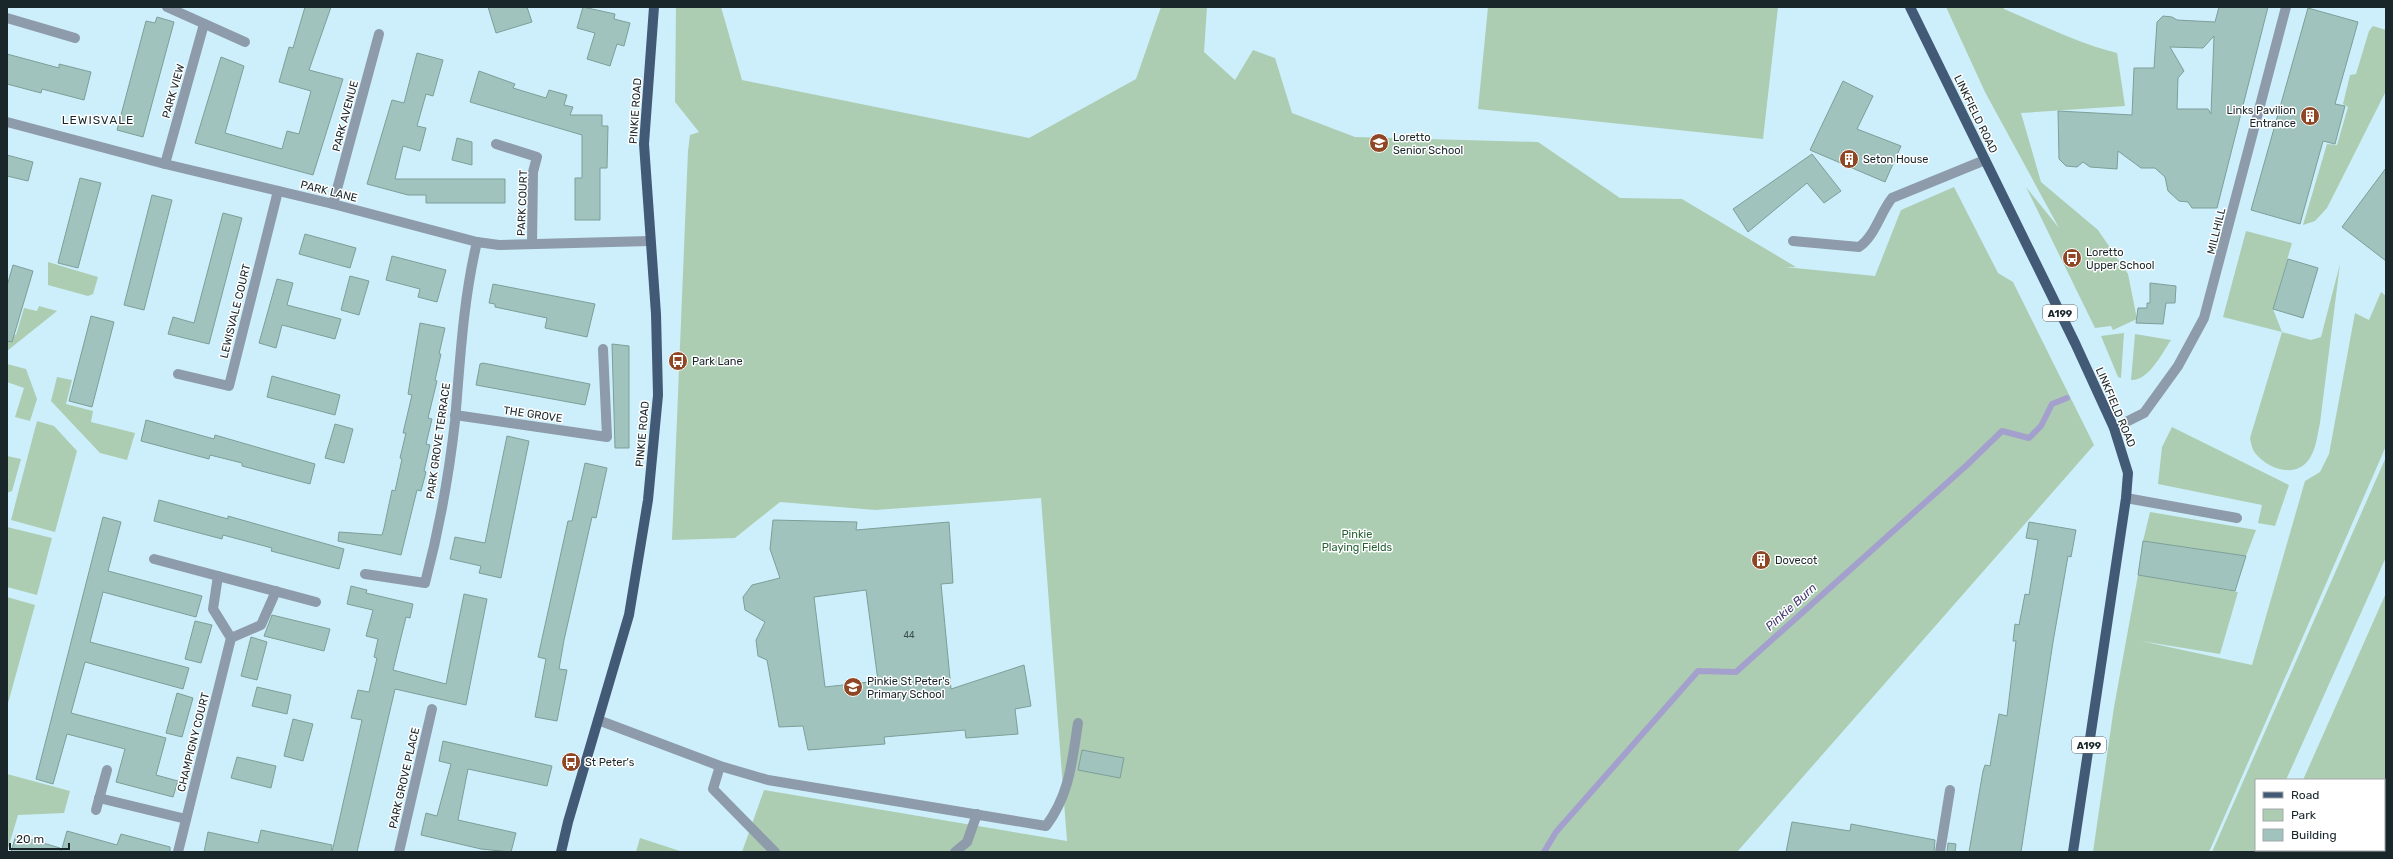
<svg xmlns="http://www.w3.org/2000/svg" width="2393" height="859" font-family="Rubik,sans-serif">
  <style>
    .green { fill: #accdb1 }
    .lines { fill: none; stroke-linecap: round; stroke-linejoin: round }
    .stream { stroke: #a4a0cd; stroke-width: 6 }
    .building { fill: #a0c3bd; stroke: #7c9f99; fill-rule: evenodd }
    .minor { stroke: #8d9bab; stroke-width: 10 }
    .major { stroke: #435a77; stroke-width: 10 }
    .labels { text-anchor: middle; stroke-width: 3; stroke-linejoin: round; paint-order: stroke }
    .number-label { font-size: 9px; fill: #3b4d4f }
    .shield { fill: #fff; stroke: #5e676a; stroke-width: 1 }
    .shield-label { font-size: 10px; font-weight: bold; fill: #19262a }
    .street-label { font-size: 11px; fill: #19262a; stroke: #fff }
    .poi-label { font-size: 11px; fill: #19262a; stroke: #fff; text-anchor: start }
    .park-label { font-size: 11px; fill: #266135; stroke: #fff }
    .neighbourhood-label { font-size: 12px; letter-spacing: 1px; fill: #19262a; stroke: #fff }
    .water-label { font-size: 12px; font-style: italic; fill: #423871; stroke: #fff }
  </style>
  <rect width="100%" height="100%" fill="#cdeffb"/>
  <g class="green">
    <polygon points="676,7 721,7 742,80 1029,138 1136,79 1161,7 1207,7 1204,52 1235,80 1253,50 1275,58 1292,113 1355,137 1538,142 1620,198 1682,199 1796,267 1785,267 1875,276 1901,210 1954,187 1998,273 2013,282 2094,445 1737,852 742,852 764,790 1067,841 1041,498 875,510 780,502 735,538 672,540 688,151 690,135 699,132 675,102"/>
    <polygon points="1488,7 1778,7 1763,139 1478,109"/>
    <path d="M1946 7H2003L2004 9C2042 25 2078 43 2117 53L2125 106 2021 113 2041 182 2098 230 2128 274 2137 319 2113 330 2111 326 2095 328 2026 187 2059 228 1985 92Z"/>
    <polygon points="2373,26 2386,30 2386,91 2327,208 2315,221 2303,225 2327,144 2337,145 2348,107 2343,104 2350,75 2356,74 2369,31"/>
    <path d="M2246 231 2292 243 2273 309 2282 332 2311 340 2321 337 2340 264 2320 423C2317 436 2316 453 2306 463 2291 478 2266 467 2255 453 2252 449 2251 443 2250 438L2282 332 2223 317Z"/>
    <polygon points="48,262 98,277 93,294 88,296 48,285"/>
    <polygon points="2381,292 2386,296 2386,446 2209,852 2093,852 2114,707 2138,575 2238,592 2220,654 2141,641 2252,665 2305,481 2320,472 2329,454 2355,313 2369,320"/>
    <polygon points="39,306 57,311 7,351 7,333 16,335 24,308 37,311"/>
    <polygon points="2124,333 2121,378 2118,377 2101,336"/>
    <path d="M2135 334 2171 340C2162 353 2149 381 2131 380Z"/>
    <polygon points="7,364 26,369 37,399 30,421 15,417 24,388 7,382"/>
    <polygon points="57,377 72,380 66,404 93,411 91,422 135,433 127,460 100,453 51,401"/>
    <polygon points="37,421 54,426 77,451 55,532 11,520"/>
    <polygon points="2172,427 2289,485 2275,526 2258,523 2262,505 2158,484 2162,447"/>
    <polygon points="7,456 21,459 12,491 7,493"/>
    <polygon points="2386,457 2386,557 2286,780 2256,780 2256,848 2254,852 2212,852"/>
    <polygon points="2150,512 2256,530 2246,556 2143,541"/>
    <polygon points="7,527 52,538 37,595 7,587"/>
    <polygon points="2386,593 2386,852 2270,852 2271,850 2384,850 2384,780 2303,780"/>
    <polygon points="7,597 35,605 7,707"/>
    <polygon points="7,774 70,791 64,813 18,815 7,852"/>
    <polygon points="640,838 683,852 636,852"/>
  </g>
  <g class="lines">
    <polyline class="stream" points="1544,852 1556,832 1698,671 1736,672 1967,465 2002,431 2029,438 2041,426 2052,404 2067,398"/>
  </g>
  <g class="building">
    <polygon points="305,7 331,7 309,70 343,79 313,175 195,143 221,57 244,66 225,133 282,149 287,131 299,134 311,91 279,82 289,47 293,48"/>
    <polygon points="488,7 527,7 532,22 496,33"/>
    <polygon points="583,7 615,14 614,19 630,23 624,46 617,44 610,66 587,59 595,33 577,28"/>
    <path d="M2219 7H2268L2217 208H2192L2188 202 2179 201 2168 191 2165 177 2155 168H2141L2118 151 2117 169 2090 167 2083 162 2077 167 2066 166 2059 159 2058 111 2132 115 2134 68H2154L2157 22 2163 16 2172 17 2177 20 2215 22ZM2214 36 2211 114 2208 109H2177L2178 78 2184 71 2170 47 2203 48Z"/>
    <polygon points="2308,8 2358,22 2335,104 2345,106 2335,144 2323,141 2300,224 2251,210"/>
    <polygon points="157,17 174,22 143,137 117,130 146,21 155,23"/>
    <polygon points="417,53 443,60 433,96 426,94 417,126 426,128 420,151 403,146 395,179 505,179 505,203 426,203 426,195 408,195 367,184 392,100 404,103"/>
    <polygon points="7,54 59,68 59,64 91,72 84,100 42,89 41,93 7,84"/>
    <polygon points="479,71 515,84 513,88 546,98 549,90 567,95 564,105 573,107 570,115 602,115 602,126 608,126 607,168 600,168 600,220 575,220 575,178 582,178 582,135 470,102"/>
    <polygon points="1843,81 1873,96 1857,129 1901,146 1885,182 1810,150"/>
    <polygon points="457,138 472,142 472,165 452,160"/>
    <polygon points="1812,154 1841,191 1824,203 1807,183 1748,232 1733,209"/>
    <polygon points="7,155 33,162 28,181 7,176"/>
    <polygon points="2386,168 2386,261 2342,227"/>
    <polygon points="80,178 101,183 78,268 58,263"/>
    <polygon points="152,195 172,200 144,310 124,305"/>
    <polygon points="223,213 242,218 209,344 168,334 173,317 194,323"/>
    <polygon points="305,234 356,248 350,268 299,254"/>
    <polygon points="392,256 446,270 437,302 418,297 420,289 386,280"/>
    <polygon points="2288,259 2318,268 2303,318 2273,309"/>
    <polygon points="13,265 33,271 12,342 7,341 7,286"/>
    <polygon points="350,276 369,281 359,315 341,310"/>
    <polygon points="277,279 293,283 287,305 341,319 335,339 282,325 276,348 259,343"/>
    <polygon points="2150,283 2176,286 2175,303 2166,303 2163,324 2136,323 2138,308 2147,308 2147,303 2150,303"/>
    <polygon points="493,284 595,304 587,337 545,328 547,318 495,307 495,304 489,303"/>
    <polygon points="91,316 114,322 92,407 69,401"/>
    <polygon points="420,323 445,328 439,354 441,354 435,380 437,381 428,418 432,419 426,444 430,445 424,471 426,472 421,491 417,490 401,555 338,541 339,532 382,535 384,528 392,490 395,491 402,459 400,458 406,433 403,433 412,395 408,394"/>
    <polygon points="612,344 629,346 629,448 615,448"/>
    <polygon points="483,363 590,384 585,405 476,385 480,364"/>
    <polygon points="272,376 340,395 335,415 267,397"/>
    <polygon points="146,420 214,439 215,435 315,464 310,484 242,466 242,463 210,455 209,459 141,441"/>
    <polygon points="335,424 353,429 344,463 325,458"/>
    <polygon points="507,436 529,441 501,578 479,573 481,566 450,559 455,537 485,543"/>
    <polygon points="585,463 607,468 596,518 592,517 564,640 559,669 567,670 557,721 535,717 546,659 538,657 568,521 572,521"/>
    <polygon points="159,500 228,519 228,516 344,549 339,569 271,551 272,548 223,535 222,539 154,521"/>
    <polygon points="103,517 121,522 108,571 202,596 196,617 103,592 90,642 189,668 183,689 85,662 71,713 166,738 156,775 178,781 173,797 116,782 125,749 67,734 53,784 36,779"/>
    <path d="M773 520 857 522 856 530 949 522 953 583 941 584 951 689 1024 665 1031 706 1015 709 1018 734 966 738 965 730 884 737 885 744 808 750 803 726 779 727 767 660 758 656 756 640 765 622 745 610 743 597 752 585 780 578 770 549ZM866 590 878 681 825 687 814 597Z"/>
    <polygon points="2029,522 2076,530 2071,557 2068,556 2053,642 2021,852 1969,852 1983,771 1985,765 1990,766 1999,714 2007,716 2016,641 2013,641 2015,624 2019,625 2025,594 2029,595 2038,540 2026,538"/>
    <polygon points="2143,541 2246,556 2235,591 2138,575"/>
    <polygon points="351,586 367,590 366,593 413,604 410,618 406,617 393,670 446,684 464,594 487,599 466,705 395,689 357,852 332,852 362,720 351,718 358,690 369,692 377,658 374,657 378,639 366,636 373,610 347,604"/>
    <polygon points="272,615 330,629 324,651 264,636"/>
    <polygon points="195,621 212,625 201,663 185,659"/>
    <polygon points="251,637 267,642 257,680 241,676"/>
    <polygon points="257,687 291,695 287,714 252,706"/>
    <polygon points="177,693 193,698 182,737 166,733"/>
    <polygon points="293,719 313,724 303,761 284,756"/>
    <polygon points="443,741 552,766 547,786 468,769 458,820 516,833 511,852 481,849 421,835 426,813 437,816 451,764 439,761"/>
    <polygon points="1082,750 1124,758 1120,778 1078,770"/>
    <polygon points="237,757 276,766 271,788 231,778"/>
    <polygon points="1792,822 1850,831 1851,824 1935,840 1934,852 1786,852"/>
    <polygon points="261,830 332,845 331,852 204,852 208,832 258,843"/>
    <polygon points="67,831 117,845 121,834 170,847 170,852 61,852"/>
    <polygon points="16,835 60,848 60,852 11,852"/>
    <polygon points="1948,843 1956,844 1955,852 1947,852"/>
  </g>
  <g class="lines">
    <g class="minor">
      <polyline points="167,7 245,42"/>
      <polyline points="7,18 75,38"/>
      <polyline points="7,122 165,164 333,204 477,242 499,245 650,241"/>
      <polyline points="496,144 537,157 533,172 532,244"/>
      <polyline points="165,164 204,24"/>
      <polyline points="333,204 379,34"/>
      <path d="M1793 241 1859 247C1875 236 1880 213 1892 198L1985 160"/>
      <polyline points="178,374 229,386 278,191"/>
      <polyline points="455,415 607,437 603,349"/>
      <polyline points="2114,428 2144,413 2178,366 2204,318 2286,7"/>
      <polyline points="2126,498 2237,518"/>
      <polyline points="154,559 316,602"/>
      <path d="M365 574 425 583C439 530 449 475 455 421 460 362 463 300 477 242"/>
      <polyline points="231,638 261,625 276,591"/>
      <path d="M598 720 720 766 768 780 1046 826C1070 794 1072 761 1078 723"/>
      <polyline points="720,766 713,789 775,852"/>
      <polyline points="99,798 186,819"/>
      <polyline points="96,810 107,770"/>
      <polyline points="178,852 231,638 213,609 218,576"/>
      <polyline points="399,852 432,709"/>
      <polyline points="955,852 967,842 977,814"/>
      <polyline points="1940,852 1950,790"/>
    </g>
    <g class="major">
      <polyline points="1910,7 2075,343 2114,428 2128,473 2126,498 2073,852"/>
      <polyline points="561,852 568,822 629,615 648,500 658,395 656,314 644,144 654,7"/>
    </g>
  </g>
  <defs>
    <g id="building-disc" transform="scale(1)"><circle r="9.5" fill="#8e4624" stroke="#fff"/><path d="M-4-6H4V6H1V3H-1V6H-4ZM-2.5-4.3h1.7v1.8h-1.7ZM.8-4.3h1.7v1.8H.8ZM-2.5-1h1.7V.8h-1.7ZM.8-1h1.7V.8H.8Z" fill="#fff"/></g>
    <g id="school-disc" transform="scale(1)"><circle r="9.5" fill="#8e4624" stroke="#fff"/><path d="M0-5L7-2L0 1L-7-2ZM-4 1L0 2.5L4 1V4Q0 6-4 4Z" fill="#fff"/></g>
    <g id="bus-disc" transform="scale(1)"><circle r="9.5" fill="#8e4624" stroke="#fff"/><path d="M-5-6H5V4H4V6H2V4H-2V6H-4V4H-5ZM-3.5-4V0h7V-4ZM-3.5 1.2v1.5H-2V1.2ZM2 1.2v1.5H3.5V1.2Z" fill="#fff"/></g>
  </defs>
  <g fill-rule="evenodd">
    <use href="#building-disc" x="2310" y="116"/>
    <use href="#school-disc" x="1379" y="143"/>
    <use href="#building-disc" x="1849" y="159"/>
    <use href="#bus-disc" x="2072" y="258"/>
    <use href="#bus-disc" x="678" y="361"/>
    <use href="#building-disc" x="1761" y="560"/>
    <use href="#school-disc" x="853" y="687"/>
    <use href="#bus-disc" x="571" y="762"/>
  </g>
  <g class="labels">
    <g class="number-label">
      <text x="909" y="638">44</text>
    </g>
    <g class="shield">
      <rect x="2043" y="305" width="34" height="16" rx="3"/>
      <rect x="2072" y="737" width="34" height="16" rx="3"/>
    </g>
    <g class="shield-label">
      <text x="2060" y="317">A199</text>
      <text x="2089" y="749">A199</text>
    </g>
    <g class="street-label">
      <text transform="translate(173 91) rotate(-74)" y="4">PARK VIEW</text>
      <text transform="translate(635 111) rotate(-86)" y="4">PINKIE ROAD</text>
      <text transform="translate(1976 114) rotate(64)" y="4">LINKFIELD ROAD</text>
      <text transform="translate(345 116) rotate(-75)" y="4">PARK AVENUE</text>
      <text transform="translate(329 191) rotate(14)" y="4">PARK LANE</text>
      <text transform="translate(522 203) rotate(-88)" y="4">PARK COURT</text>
      <text transform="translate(2216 231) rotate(-76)" y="4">MILLHILL</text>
      <text transform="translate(235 311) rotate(-76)" y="4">LEWISVALE COURT</text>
      <text transform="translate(2116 407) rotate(67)" y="4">LINKFIELD ROAD</text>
      <text transform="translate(533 414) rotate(8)" y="4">THE GROVE</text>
      <text transform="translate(642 434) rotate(-85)" y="4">PINKIE ROAD</text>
      <text transform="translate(438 441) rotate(-82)" y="4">PARK GROVE TERRACE</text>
      <text transform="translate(193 742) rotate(-76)" y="4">CHAMPIGNY COURT</text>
      <text transform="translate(404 778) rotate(-77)" y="4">PARK GROVE PLACE</text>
    </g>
    <g class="poi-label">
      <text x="2296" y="114" text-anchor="end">Links Pavilion<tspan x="2296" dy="13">Entrance</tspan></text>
      <text x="1393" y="141">Loretto<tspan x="1393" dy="13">Senior School</tspan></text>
      <text x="1863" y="163">Seton House</text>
      <text x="2086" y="256">Loretto<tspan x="2086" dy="13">Upper School</tspan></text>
      <text x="692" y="365">Park Lane</text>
      <text x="1775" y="564">Dovecot</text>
      <text x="867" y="685">Pinkie St Peter's<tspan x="867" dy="13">Primary School</tspan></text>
      <text x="585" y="766">St Peter's</text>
    </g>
    <g class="park-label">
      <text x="1357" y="538">Pinkie<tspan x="1357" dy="13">Playing Fields</tspan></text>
    </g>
    <g class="neighbourhood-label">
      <text x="98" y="124">LEWISVALE</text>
    </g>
    <g class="water-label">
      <text transform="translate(1791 607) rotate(-42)" y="4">Pinkie Burn</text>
    </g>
  </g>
  <rect width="2393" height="859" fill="none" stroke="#19262a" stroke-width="16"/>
  <rect x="2255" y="779" width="130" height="72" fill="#ffffff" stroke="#a3a8aa"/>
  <rect x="2263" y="792" width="20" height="6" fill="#435a77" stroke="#a3a8aa"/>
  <text x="2291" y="799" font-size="12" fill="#19262a">Road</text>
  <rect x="2263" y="809" width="20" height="12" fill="#accdb1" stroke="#a3a8aa"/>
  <text x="2291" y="819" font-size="12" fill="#19262a">Park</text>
  <rect x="2263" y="829" width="20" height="12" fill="#a0c3bd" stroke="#a3a8aa"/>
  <text x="2291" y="839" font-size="12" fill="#19262a">Building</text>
  <path d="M10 843v6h59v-6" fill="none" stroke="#19262a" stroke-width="2"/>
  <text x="16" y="843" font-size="12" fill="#19262a" stroke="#ffffff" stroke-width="3" paint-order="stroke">20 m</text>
</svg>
